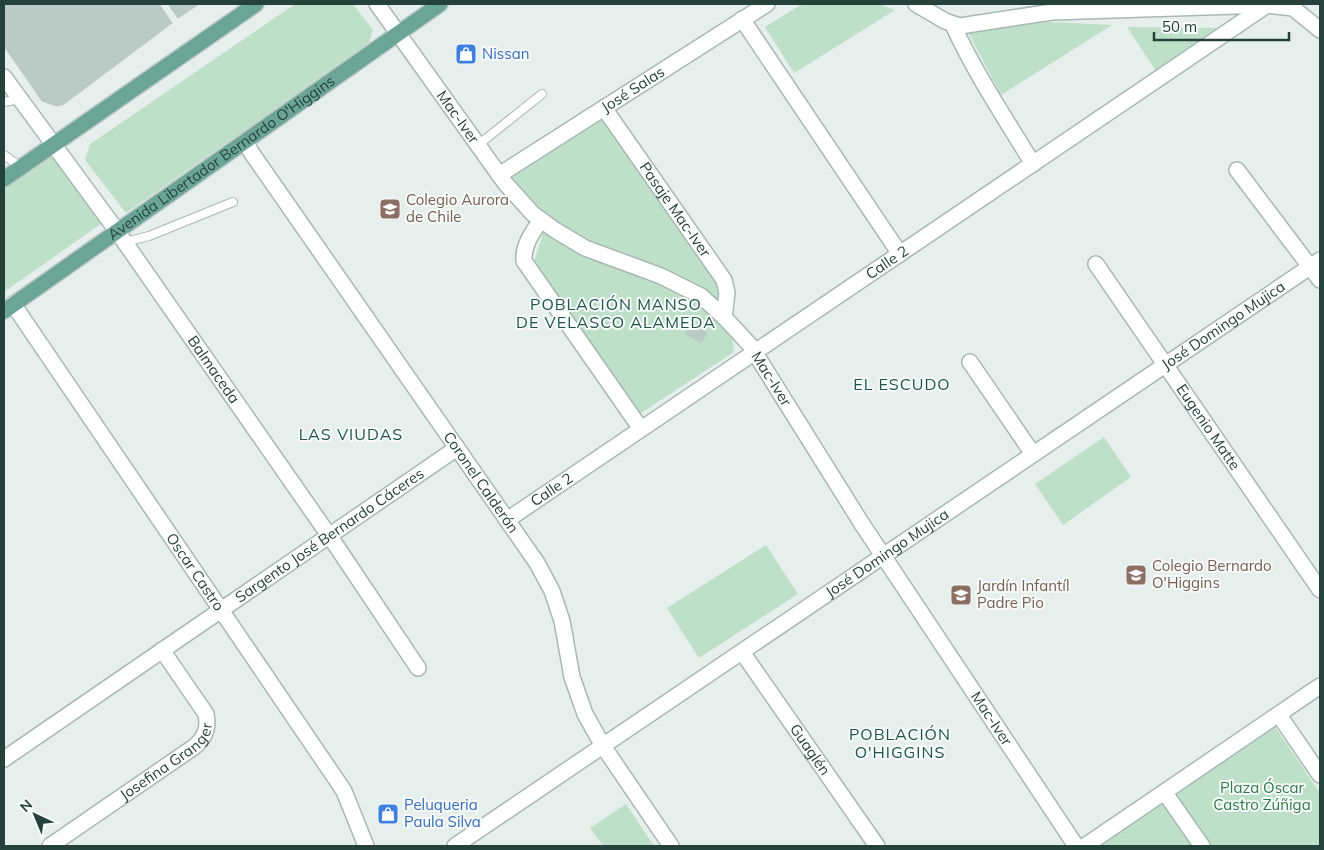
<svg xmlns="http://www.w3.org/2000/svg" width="1324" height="850" font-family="Mulish,sans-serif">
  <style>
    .green { fill: #bfe0c8 }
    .building { fill: #bbcac4; stroke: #b8c9c2 }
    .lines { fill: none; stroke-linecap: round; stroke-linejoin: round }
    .service-casing { stroke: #a8b8b2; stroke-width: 10 }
    .minor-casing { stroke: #a8b8b2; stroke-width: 18 }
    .tertiary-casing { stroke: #a8b8b2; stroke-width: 18 }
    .primary-casing { stroke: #c2cac8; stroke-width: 18 }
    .service { stroke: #fff; stroke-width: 8 }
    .minor { stroke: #fff; stroke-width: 15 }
    .tertiary { stroke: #fff; stroke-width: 15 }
    .primary { stroke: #6aa596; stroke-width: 15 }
    .labels { text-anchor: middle; stroke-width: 4; stroke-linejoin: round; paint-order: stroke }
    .shop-label { font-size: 15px; fill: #366cbe; stroke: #f7fbf9; text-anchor: start }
    .street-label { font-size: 15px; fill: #24423a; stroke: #f7fbf9 }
    .education-label { font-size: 15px; fill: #785e54; stroke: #f7fbf9; text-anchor: start }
    .park-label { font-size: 15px; fill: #2d7a4b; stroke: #f7fbf9 }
    .neighbourhood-label { font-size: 16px; letter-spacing: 1px; fill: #1f5548; stroke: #f7fbf9 }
  </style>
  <rect width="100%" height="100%" fill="#e6efeb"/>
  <g class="green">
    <polygon points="295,4 353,4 373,30 369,44 126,213 85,160 90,144"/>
    <polygon points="802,4 879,4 895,10 794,73 765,27"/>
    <polygon points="1032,21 1112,25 1001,95 968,32"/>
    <polygon points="1127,27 1219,28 1156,71"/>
    <polygon points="604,118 721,287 733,343 734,352 638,415 534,262 548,218 516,187 512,177"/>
    <polygon points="51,155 102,223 4,292 4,187"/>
    <polygon points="1104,437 1131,477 1063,525 1035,484"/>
    <polygon points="766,545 798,594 699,658 667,608"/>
    <polygon points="1275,727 1320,793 1320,846 1210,846 1175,795"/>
    <polygon points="1163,803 1193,846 1099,846"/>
    <polygon points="626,804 654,846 603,846 590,828"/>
  </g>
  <g class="building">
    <polygon points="4,4 159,4 172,23 64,104 57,106 42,101 4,46"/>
    <polygon points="168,4 199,4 178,18"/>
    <polygon points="692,324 707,333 701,343 686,334"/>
  </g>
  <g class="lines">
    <g class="service-casing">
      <g id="service">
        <polyline points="4,102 20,99"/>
        <polyline points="478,145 542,94"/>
        <polyline points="4,155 21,167"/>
        <polyline points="125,242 149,236 233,202"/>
      </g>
    </g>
    <g class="minor-casing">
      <g id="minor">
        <polyline points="916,4 945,21 960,26 1052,12 1267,5 1293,8 1320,30"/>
        <polyline points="742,19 900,254"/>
        <path d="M953 25C975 73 1005 118 1033 164"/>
        <path id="s1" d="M4 77 117 231 337 547 418 668"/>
        <path id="s2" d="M604 108 724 280 727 293 724 317"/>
        <path id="s3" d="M245 141 251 152 537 563 552 591 562 621 572 677 585 714 603 746 671 846"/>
        <polyline points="1237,170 1320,280"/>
        <path id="s4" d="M499 175 767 4"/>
        <path d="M541 220C532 233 523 245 524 261L641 429"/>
        <path id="s5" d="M1096 264 1320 590"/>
        <path id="s6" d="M13 304 344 791 366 846"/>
        <polyline points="970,362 1033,454"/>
        <path id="s7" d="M507 520 1267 5"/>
        <path id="s8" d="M742 652 877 846"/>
        <polyline points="1279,715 1320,775"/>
        <path id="s9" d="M4 759 457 448"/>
        <polyline points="1165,793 1202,846"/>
        <path id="s10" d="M50 846 194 747C205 738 209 728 206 714L162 650"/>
        <path id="s11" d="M455 846 1320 260"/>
        <polyline points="1085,846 1320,686"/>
      </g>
    </g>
    <g class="tertiary-casing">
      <g id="tertiary">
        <path id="s12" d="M377 4 505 183 533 214 555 230 585 248 661 276 701 296 724 317 750 345 862 524 1076 846"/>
      </g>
    </g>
    <g class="primary-casing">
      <g id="primary">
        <polyline points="4,179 256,4"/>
        <path id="s13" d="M4 311 440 4"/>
      </g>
    </g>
    <use href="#service" class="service"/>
    <use href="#minor" class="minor"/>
    <use href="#tertiary" class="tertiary"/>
    <use href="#primary" class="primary"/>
  </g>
  <defs>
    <g id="shop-square" transform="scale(1.125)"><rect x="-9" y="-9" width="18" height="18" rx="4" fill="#3f7fe0" stroke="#f7fbf9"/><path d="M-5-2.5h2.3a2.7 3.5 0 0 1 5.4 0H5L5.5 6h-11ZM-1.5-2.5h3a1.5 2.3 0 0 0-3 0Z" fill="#fff"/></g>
    <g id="school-square" transform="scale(1.125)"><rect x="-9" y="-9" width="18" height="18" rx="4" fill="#8d6e63" stroke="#f7fbf9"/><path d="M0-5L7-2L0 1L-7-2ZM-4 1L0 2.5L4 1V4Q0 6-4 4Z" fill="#fff"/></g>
  </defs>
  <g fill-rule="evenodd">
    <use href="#shop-square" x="466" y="54"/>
    <use href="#school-square" x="390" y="209"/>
    <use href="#school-square" x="1136" y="575"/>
    <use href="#school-square" x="961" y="595"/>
    <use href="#shop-square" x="388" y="814"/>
  </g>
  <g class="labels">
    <g class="shop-label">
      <text x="482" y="59">Nissan</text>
      <text x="404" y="810">Peluqueria<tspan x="404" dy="17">Paula Silva</tspan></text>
    </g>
    <g class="street-label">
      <text dy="5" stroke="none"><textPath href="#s4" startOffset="159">José Salas</textPath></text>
      <text dy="5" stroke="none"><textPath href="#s12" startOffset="139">Mac-Iver</textPath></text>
      <text dy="5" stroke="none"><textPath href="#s13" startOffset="266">Avenida Libertador Bernardo O'Higgins</textPath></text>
      <text dy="5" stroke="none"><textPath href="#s2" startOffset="124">Pasaje Mac-Iver</textPath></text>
      <text dy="5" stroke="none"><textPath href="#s7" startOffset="459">Calle 2</textPath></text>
      <text dy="5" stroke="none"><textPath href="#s11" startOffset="928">José Domingo Mujica</textPath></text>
      <text dy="5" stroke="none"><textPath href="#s1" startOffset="360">Balmaceda</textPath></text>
      <text dy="5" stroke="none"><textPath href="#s12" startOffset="559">Mac-Iver</textPath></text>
      <text dy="5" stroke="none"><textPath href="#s5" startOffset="198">Eugenio Matte</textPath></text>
      <text dy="5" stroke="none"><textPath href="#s3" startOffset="415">Coronel Calderón</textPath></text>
      <text dy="5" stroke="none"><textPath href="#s7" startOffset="54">Calle 2</textPath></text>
      <text dy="5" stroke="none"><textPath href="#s9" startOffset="395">Sargento José Bernardo Cáceres</textPath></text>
      <text dy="5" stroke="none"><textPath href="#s11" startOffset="522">José Domingo Mujica</textPath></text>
      <text dy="5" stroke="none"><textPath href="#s6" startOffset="324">Oscar Castro</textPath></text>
      <text dy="5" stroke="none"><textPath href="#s12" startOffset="964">Mac-Iver</textPath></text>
      <text dy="5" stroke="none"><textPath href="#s8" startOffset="119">Guaglén</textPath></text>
      <text dy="5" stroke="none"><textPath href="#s10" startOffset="145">Josefina Granger</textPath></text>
    </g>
    <g class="education-label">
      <text x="406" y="205">Colegio Aurora<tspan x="406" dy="17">de Chile</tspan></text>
      <text x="1152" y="571">Colegio Bernardo<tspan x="1152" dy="17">O'Higgins</tspan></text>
      <text x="977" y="591">Jardín Infantíl<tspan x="977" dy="17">Padre Pio</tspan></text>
    </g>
    <g class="park-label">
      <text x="1262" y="793">Plaza Óscar<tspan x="1262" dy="17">Castro Zúñiga</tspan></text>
    </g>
    <g class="neighbourhood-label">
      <text x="616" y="310">POBLACIÓN MANSO<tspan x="616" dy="18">DE VELASCO ALAMEDA</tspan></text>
      <text x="902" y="390">EL ESCUDO</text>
      <text x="351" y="440">LAS VIUDAS</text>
      <text x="900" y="740">POBLACIÓN<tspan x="900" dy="18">O'HIGGINS</tspan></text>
    </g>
  </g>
  <rect width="1324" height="850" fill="none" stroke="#24423a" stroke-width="10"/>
  <g transform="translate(35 815) rotate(316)" stroke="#f7fbf9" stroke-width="4" paint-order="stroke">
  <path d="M0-4L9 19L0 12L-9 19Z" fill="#24423a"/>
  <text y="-8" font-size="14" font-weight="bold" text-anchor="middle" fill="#24423a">N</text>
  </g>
  <path d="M1154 32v8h135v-8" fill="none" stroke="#24423a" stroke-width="2.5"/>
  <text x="1162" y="32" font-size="15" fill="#24423a" stroke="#f7fbf9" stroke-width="4" paint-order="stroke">50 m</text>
</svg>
